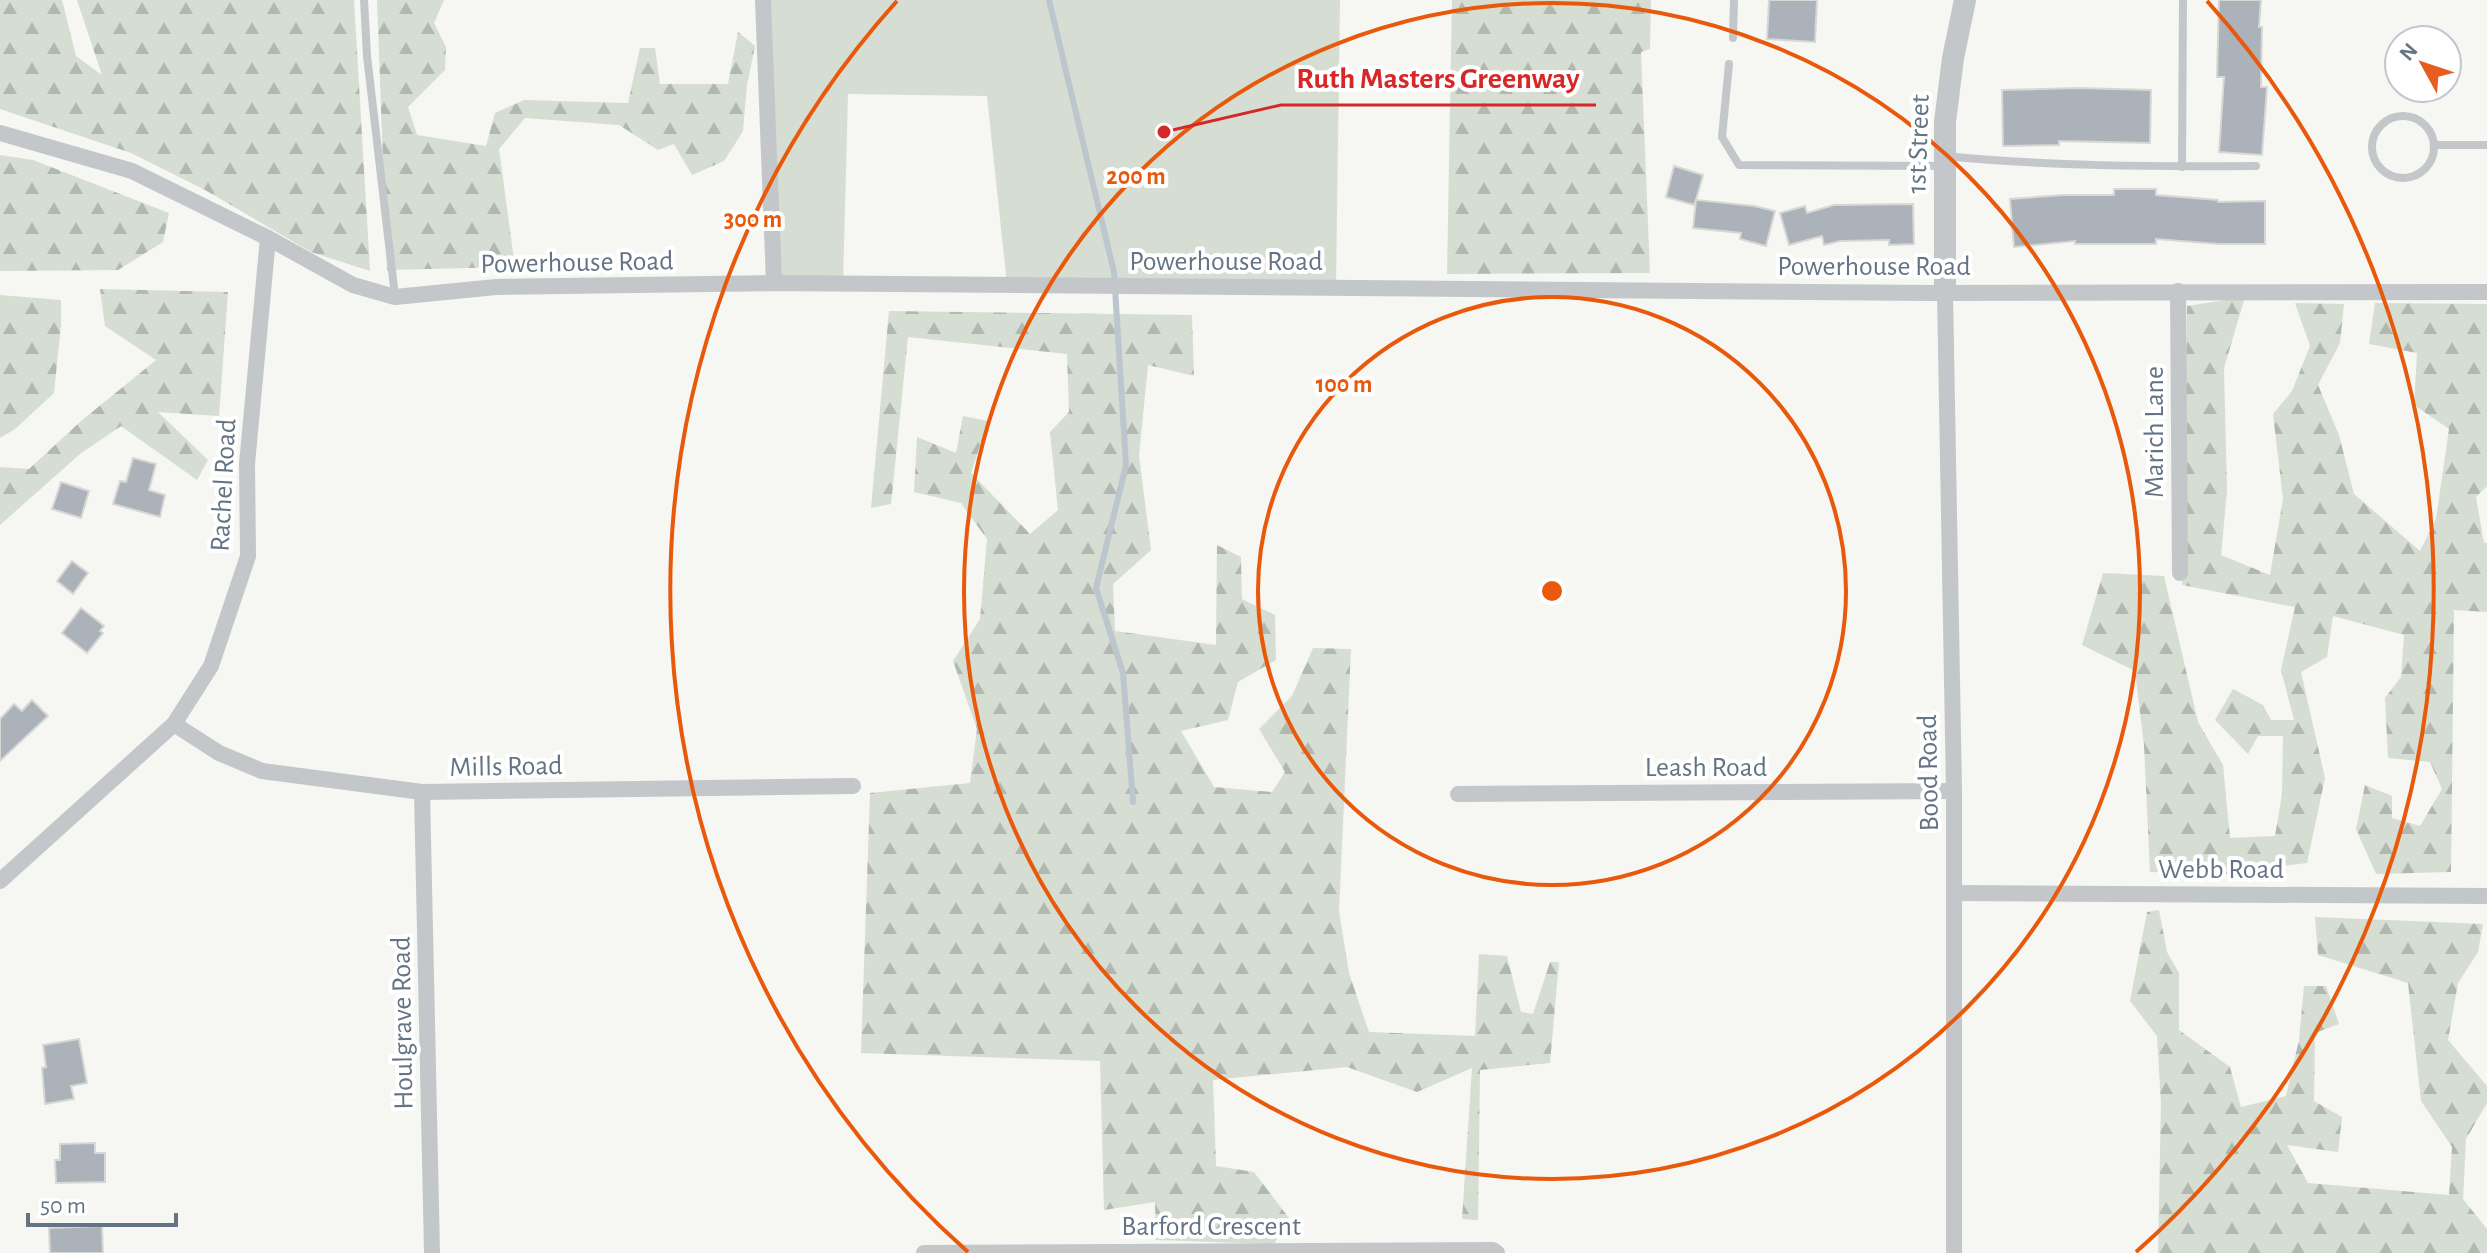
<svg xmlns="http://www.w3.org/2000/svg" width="2487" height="1253" font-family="'Alegreya Sans',sans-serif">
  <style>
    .forest { fill: url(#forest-firs) }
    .park { fill: #d6ddd3 }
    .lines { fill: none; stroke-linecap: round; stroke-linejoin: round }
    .stream { stroke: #bcc7cd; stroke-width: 6 }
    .building { fill: #abb2b9; stroke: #d7d7d5; stroke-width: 2 }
    .service { stroke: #c3c7ca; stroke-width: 8 }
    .minor { stroke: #c3c7ca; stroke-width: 16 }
    .tertiary { stroke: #c3c7ca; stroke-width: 22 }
    .ring { fill: none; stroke: #e8590c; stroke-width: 4 }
    .labels { text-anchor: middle; stroke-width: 8; stroke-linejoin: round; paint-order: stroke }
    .street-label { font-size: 28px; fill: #647484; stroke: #fff }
    .centre { fill: #e8590c; stroke: #fff; stroke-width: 4 }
    .ring-label { font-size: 24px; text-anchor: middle; font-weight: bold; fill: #e8590c; stroke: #fff; stroke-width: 8; stroke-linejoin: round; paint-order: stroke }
    .leader { fill: none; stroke: #d62828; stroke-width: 3 }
    .callout-dot { fill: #d62828; stroke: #fff; stroke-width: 3 }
    .callout-label { font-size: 30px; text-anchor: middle; font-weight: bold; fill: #d62828; stroke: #fff; stroke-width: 8; stroke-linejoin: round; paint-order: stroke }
  </style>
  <defs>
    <pattern id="forest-firs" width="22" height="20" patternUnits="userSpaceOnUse" patternTransform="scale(2)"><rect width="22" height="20" fill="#d6ddd3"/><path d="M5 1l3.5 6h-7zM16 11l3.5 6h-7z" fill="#b1b8b1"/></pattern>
  </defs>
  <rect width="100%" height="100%" fill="#f6f6f2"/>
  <g class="forest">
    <polygon points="0,0 62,0 76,56 102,75 77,0 354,0 370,271 311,252 205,190 131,153 0,109"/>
    <polygon points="377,0 444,0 434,23 446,47 445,70 408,107 417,135 486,146 495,113 524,100 628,103 640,48 655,48 660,84 728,84 738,32 755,46 747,85 743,131 724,161 692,175 674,144 658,150 619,125 525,118 499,149 515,267 387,270"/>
    <polygon points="1452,0 1651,0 1650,49 1641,52 1650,273 1447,274"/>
    <polygon points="0,155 33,160 169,213 163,242 118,270 0,271"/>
    <polygon points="100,289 228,292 219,416 158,412 208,460 197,480 121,426 80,454 0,525 0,467 29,469 81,421 156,360 105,326"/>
    <polygon points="0,295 61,300 61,325 54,393 15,429 0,438"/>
    <polygon points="2245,297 2224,368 2227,491 2221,555 2270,575 2283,499 2273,414 2292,391 2310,346 2295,303 2344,304 2340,343 2318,385 2339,435 2354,494 2420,551 2436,519 2449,429 2414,405 2417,353 2369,344 2375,303 2487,304 2487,486 2476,497 2484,543 2487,543 2487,612 2454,610 2451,872 2376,874 2356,829 2365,785 2392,796 2392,818 2420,826 2442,789 2430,762 2388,758 2385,698 2401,677 2404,635 2333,616 2327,657 2301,672 2325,778 2307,863 2282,866 2269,876 2150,872 2144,745 2135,671 2082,645 2103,573 2164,576 2198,722 2223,765 2230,838 2275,836 2282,794 2283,736 2258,736 2248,754 2215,720 2233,689 2263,705 2271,720 2294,720 2281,670 2295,607 2182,585 2187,306"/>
    <polygon points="889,311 1192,315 1194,376 1148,365 1139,456 1151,550 1113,584 1115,631 1216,645 1217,545 1241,557 1242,599 1275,615 1276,660 1238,682 1228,720 1181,731 1214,787 1272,792 1285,772 1259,729 1292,696 1313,648 1351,649 1339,911 1349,973 1369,1032 1475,1036 1479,954 1507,956 1521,1012 1533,1014 1550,962 1559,962 1550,1063 1480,1070 1478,1220 1462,1219 1472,1068 1417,1092 1347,1067 1213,1080 1216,1166 1254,1172 1289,1218 1274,1244 1156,1240 1155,1202 1104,1210 1100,1061 861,1053 870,793 970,783 977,729 953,661 980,619 987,539 961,503 914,492 917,437 956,453 963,416 988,421 971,473 1030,534 1058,510 1050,432 1069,412 1067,354 908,337 891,504 871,508"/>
    <polygon points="2159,910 2167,952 2179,973 2179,1030 2230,1067 2241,1107 2286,1096 2299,1040 2304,986 2326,986 2339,1024 2315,1033 2314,1101 2342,1117 2338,1152 2287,1145 2308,1183 2449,1195 2452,1147 2421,1101 2408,983 2318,955 2315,917 2483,924 2478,952 2458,983 2448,1040 2487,1086 2487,1103 2466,1139 2463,1199 2487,1229 2487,1253 2158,1253 2161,1103 2157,1036 2130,1001 2147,912"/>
  </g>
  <polygon class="park" points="763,0 1340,0 1336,286 1007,285 987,96 848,94 843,284 774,283"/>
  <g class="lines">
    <polyline class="stream" points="1049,0 1114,272 1126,465 1096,588 1123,673 1133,802"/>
  </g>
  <g class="building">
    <polygon points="1769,0 1817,0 1815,42 1767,39"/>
    <polygon points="2219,0 2261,0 2259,27 2262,27 2261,87 2267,87 2262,155 2219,152 2224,77 2217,77"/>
    <polygon points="2078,88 2151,90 2150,143 2059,141 2059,145 2003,146 2002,90"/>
    <polygon points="1674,166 1703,175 1696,200 1754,206 1775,211 1766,246 1740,239 1741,233 1693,228 1696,200 1694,205 1666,197"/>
    <polygon points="2114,189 2156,189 2156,195 2218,200 2218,202 2265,201 2265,244 2219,244 2156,239 2156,244 2075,244 2075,241 2014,247 2010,199 2063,195 2114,195"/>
    <polygon points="1913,204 1914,244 1889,245 1889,240 1840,241 1824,245 1822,236 1789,245 1780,213 1805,206 1807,213 1834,205"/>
    <polygon points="133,458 156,464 149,490 165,495 160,517 113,504 120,481 126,482"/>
    <polygon points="61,482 89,491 81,518 52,509"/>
    <polygon points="72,561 88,573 73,594 57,581"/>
    <polygon points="81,608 104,626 100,631 103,633 87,653 62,633"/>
    <polygon points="32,700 48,716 0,761 0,719 14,704 22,711"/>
    <polygon points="79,1039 87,1083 71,1086 74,1099 45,1104 42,1068 46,1067 43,1045"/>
    <polygon points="95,1143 95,1153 105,1153 105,1182 56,1183 55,1160 60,1160 60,1144"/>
    <polygon points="102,1226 103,1253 50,1253 49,1228"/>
  </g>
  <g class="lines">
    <g class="service">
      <polyline points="364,0 367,56 395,296"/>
      <polyline points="1733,38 1734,0"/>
      <polyline points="1729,64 1722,137 1739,165 1944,166"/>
      <circle cx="2403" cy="147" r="31"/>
      <polyline points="2434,145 2487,145"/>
      <path d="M1945 156C2048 166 2152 167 2256 166"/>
      <polyline points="2182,167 2183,0"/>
    </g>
    <g class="minor">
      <polyline points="763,0 774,283"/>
      <polyline points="0,133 132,171 268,238 353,285 395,297 496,287 774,283 1930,293 2487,292"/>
      <polyline points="2178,291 2180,573"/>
      <polyline points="1945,292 1954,791 1954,1253"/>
      <polyline points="174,724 219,753 262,771 422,792 853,786"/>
      <polyline points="422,792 432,1253"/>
      <polyline points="1458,794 1954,791"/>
      <polyline points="0,881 174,724 211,666 248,556 247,464 268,238"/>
      <polyline points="1954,893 2487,896"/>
      <polyline points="924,1253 1493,1250 1497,1253"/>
    </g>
    <polyline class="tertiary" points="1945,292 1945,122 1953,58 1965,0"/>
  </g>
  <g class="ring">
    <circle cx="1552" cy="591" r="294"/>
    <circle cx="1552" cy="591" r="588"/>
    <path d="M968 1252A882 882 0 0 1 897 1M2207 1A882 882 0 0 1 2136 1252"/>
  </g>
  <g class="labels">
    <g class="street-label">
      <text transform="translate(1917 144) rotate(-88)" y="10">1st Street</text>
      <text x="1226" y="270">Powerhouse Road</text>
      <text transform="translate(577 261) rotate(-1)" y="10">Powerhouse Road</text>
      <text x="1874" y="275">Powerhouse Road</text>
      <text transform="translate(2153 432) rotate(-90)" y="10">Marich Lane</text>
      <text transform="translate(222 485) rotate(-87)" y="10">Rachel Road</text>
      <text transform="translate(506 765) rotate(-1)" y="10">Mills Road</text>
      <text x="1706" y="776">Leash Road</text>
      <text transform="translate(1927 773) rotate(-91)" y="10">Bood Road</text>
      <text x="2221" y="878">Webb Road</text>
      <text transform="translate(401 1023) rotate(-91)" y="10">Houlgrave Road</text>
      <text x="1211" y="1235">Barford Crescent</text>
    </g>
  </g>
  <circle cx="1552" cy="591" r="12" class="centre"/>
  <g class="ring-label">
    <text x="1136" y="184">200 m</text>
    <text x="753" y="227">300 m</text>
    <text x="1344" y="392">100 m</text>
  </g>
  <path class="leader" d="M1164 132L1281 105H1596"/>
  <circle class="callout-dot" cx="1164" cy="132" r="8"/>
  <g class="callout-label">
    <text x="1438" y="88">Ruth Masters Greenway</text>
  </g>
  <g transform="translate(2423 64) rotate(310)"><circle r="38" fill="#ffffff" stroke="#c1c7ce" stroke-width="2"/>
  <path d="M0-6L14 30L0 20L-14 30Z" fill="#e85c20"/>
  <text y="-12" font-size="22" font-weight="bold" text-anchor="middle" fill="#647484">N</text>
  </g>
  <path d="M28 1213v12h148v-12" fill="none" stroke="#647484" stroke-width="4"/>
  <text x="40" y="1213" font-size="24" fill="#647484" stroke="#ffffff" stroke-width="6" paint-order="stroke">50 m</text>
</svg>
